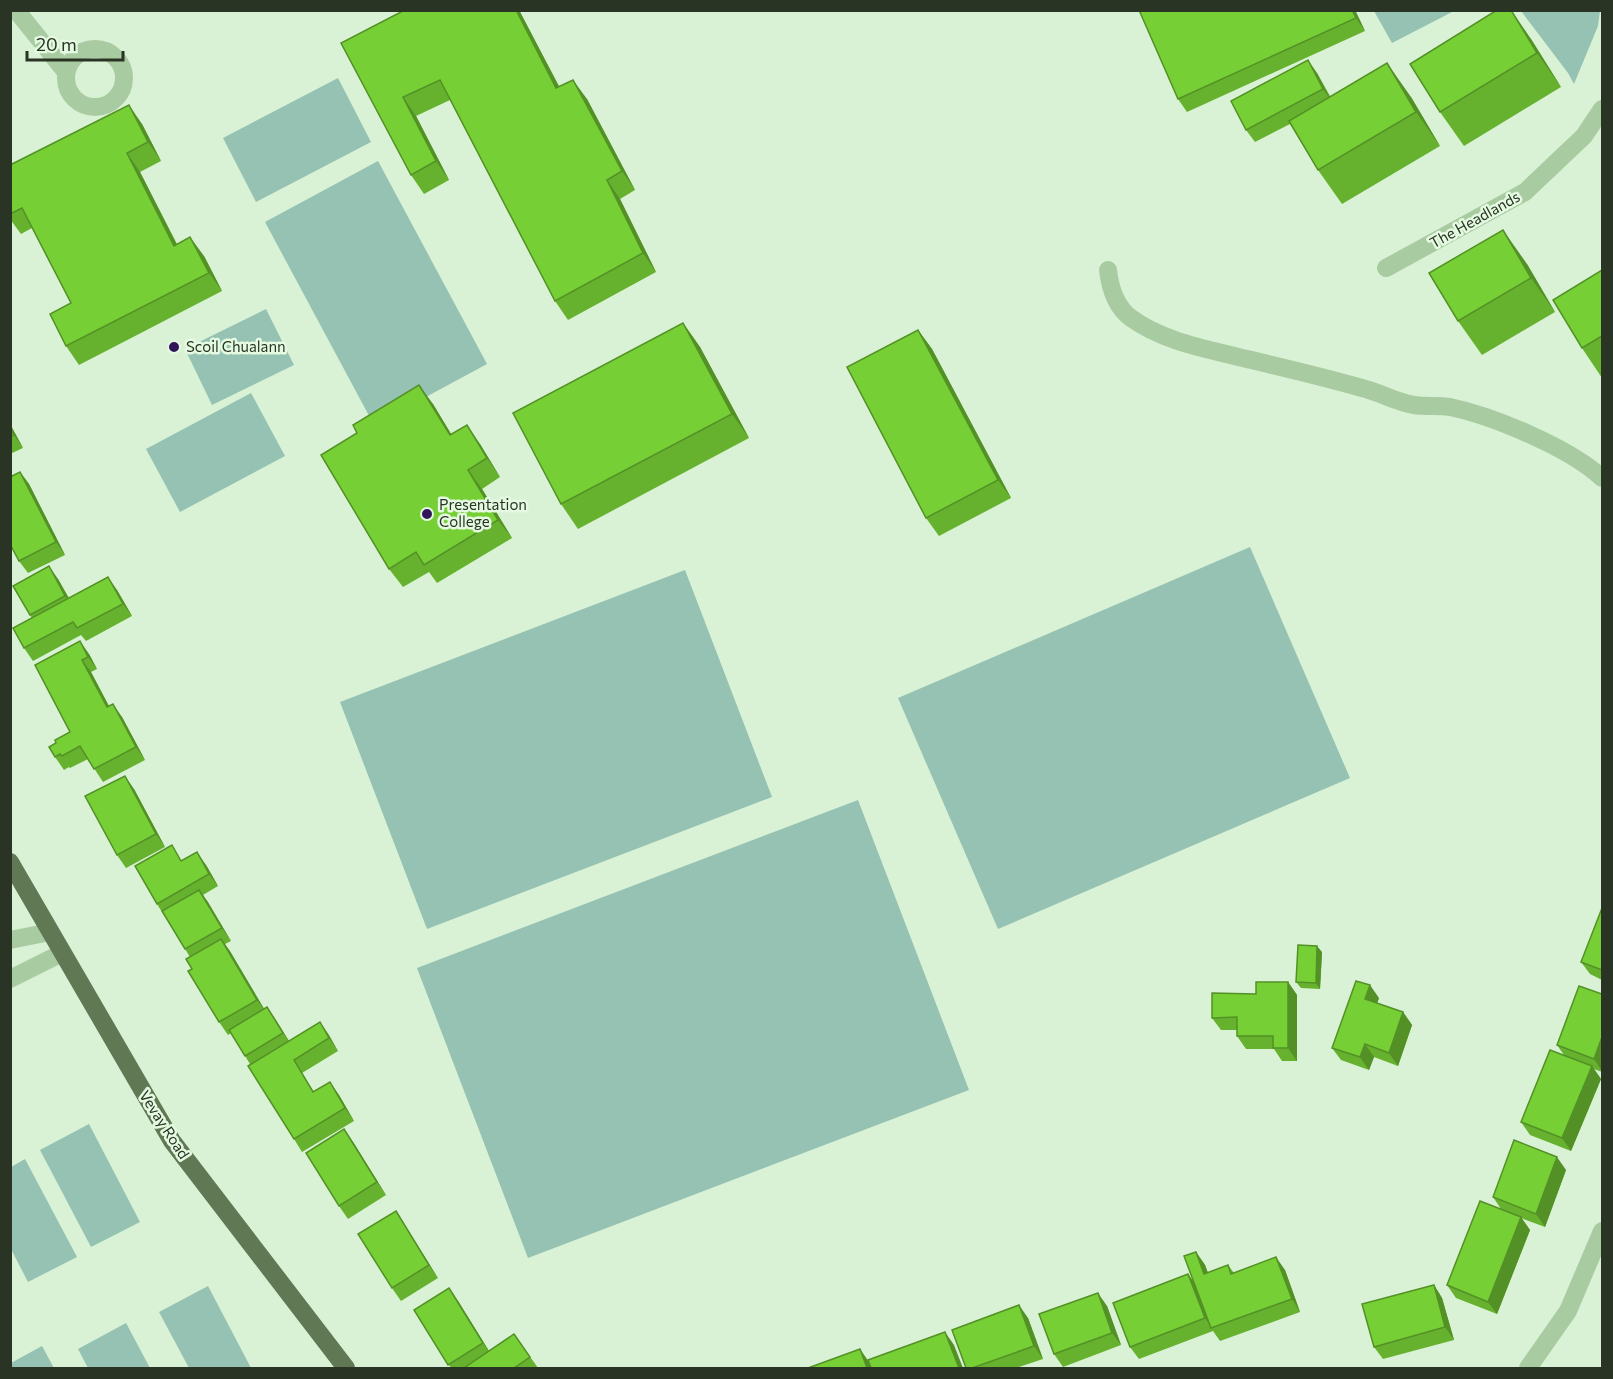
<svg xmlns="http://www.w3.org/2000/svg" width="1613" height="1379" font-family="Commissioner,sans-serif">
  <style>
    .green { fill: #95c2b3 }
    .lines { fill: none; stroke-linecap: round; stroke-linejoin: round }
    .minor { stroke: #a9cba1; stroke-width: 18 }
    .major { stroke: #607854; stroke-width: 18 }
    .wall { fill: #66b22e }
    .shaded-wall { fill: #539126 }
    .building { fill: #77cf36; stroke: #539126; stroke-width: 1.5 }
    .poi-dot { fill: #311758; stroke: #e4fae1; stroke-width: 2 }
    .labels { text-anchor: middle; stroke-width: 5; stroke-linejoin: round; paint-order: stroke }
    .street-label { font-size: 15px; fill: #2a3424; stroke: #e4fae1 }
    .poi-label { font-size: 15px; fill: #2a3424; stroke: #e4fae1; text-anchor: start }
  </style>
  <rect width="100%" height="100%" fill="#d9f2d5"/>
  <g class="green">
    <polygon points="1374,11 1454,11 1392,43"/>
    <polygon points="1521,11 1600,11 1598,26 1574,84 1568,73"/>
    <polygon points="338,78 371,142 256,202 223,138"/>
    <polygon points="378,161 487,364 374,425 265,222"/>
    <polygon points="266,309 294,365 212,405 185,349"/>
    <polygon points="251,393 285,456 180,512 146,449"/>
    <polygon points="1250,547 1350,778 998,929 898,698"/>
    <polygon points="685,570 772,797 427,929 340,702"/>
    <polygon points="858,800 969,1090 528,1258 417,968"/>
    <polygon points="89,1124 140,1222 91,1247 40,1150"/>
    <polygon points="25,1159 77,1257 28,1282 11,1249 11,1167"/>
    <polygon points="208,1286 251,1368 189,1368 159,1312"/>
    <polygon points="126,1323 150,1368 88,1368 78,1349"/>
    <polygon points="42,1346 54,1368 11,1368 11,1363"/>
  </g>
  <g class="lines">
    <g class="minor">
      <polyline points="16,10 66,72"/>
      <circle cx="95" cy="78" r="29"/>
      <polyline points="1386,268 1525,192 1584,136 1602,109"/>
      <path d="M1108 270C1110 288 1116 307 1131 318 1164 342 1208 349 1247 359 1285 368 1324 377 1362 388 1379 392 1396 402 1414 405 1426 407 1438 405 1450 407 1493 416 1570 448 1602 478"/>
      <polyline points="10,940 50,932"/>
      <polyline points="10,979 62,953"/>
      <polyline points="1528,1368 1568,1311 1602,1231"/>
    </g>
    <polyline class="major" points="10,862 172,1141 346,1368"/>
  </g>
  <g class="wall">
    <polygon points="519,10 559,86 587,99 635,190 620,199 656,272 568,320 555,301 450,100 416,116 449,180 424,194 411,175 341,43"/>
    <polygon points="1355,10 1365,31 1187,112 1178,99"/>
    <polygon points="1531,39 1561,87 1464,146 1440,112"/>
    <polygon points="1317,73 1330,96 1411,97 1440,146 1342,204 1318,170 1290,124 1255,142 1246,130"/>
    <polygon points="142,124 161,161 140,172 177,244 204,256 222,291 79,365 66,346 71,303 32,228 21,234 10,219 10,165"/>
    <polygon points="1527,264 1555,312 1482,355 1458,321"/>
    <polygon points="1602,270 1602,378 1582,348"/>
    <polygon points="683,323 700,347 749,438 578,529 561,504"/>
    <polygon points="918,330 932,349 1011,498 939,536 926,518"/>
    <polygon points="433,404 451,434 480,444 500,477 482,489 512,538 437,583 429,572 403,587 389,569 357,433"/>
    <polygon points="10,424 23,448 10,454"/>
    <polygon points="20,472 29,484 65,555 28,573 19,561"/>
    <polygon points="58,579 69,598 117,590 132,616 86,641 81,635 33,661 24,648 32,618 30,615"/>
    <polygon points="89,654 97,669 91,672 109,706 122,717 145,760 103,782 88,759 70,768 69,767 64,770 55,757 56,743 70,732 35,665"/>
    <polygon points="134,789 165,847 126,868 117,855"/>
    <polygon points="183,861 206,865 218,886 203,895 231,941 225,944 264,1009 267,1007 289,1041 320,1022 338,1051 302,1073 314,1092 339,1095 354,1121 302,1152 294,1139 250,1064 231,1033 228,1035 219,1022 192,969 190,957 157,904"/>
    <polygon points="1602,908 1602,980 1590,974 1581,962"/>
    <polygon points="1322,952 1320,989 1301,988 1296,982"/>
    <polygon points="1288,982 1297,995 1297,1061 1282,1061 1274,1049 1246,1049 1237,1036 1237,1030 1221,1030 1212,1018 1256,994"/>
    <polygon points="1602,994 1602,1072 1594,1069 1601,1079 1571,1151 1530,1135 1521,1122 1564,1055 1557,1045"/>
    <polygon points="1379,998 1377,1003 1403,1012 1412,1025 1398,1066 1374,1057 1369,1070 1341,1060 1332,1048"/>
    <polygon points="353,1142 386,1195 348,1219 339,1206"/>
    <polygon points="1566,1170 1545,1227 1521,1218 1530,1230 1497,1314 1456,1298 1447,1285 1501,1209 1493,1197"/>
    <polygon points="396,1211 438,1278 401,1301 392,1288"/>
    <polygon points="1196,1252 1205,1265 1208,1273 1228,1265 1234,1273 1285,1270 1300,1312 1220,1341 1213,1331 1139,1359 1130,1347 1188,1274 1194,1282"/>
    <polygon points="1434,1285 1442,1298 1454,1340 1383,1359 1374,1347"/>
    <polygon points="458,1301 489,1351 514,1334 538,1368 451,1368 414,1310"/>
    <polygon points="1107,1306 1121,1345 1063,1367 1054,1354"/>
    <polygon points="1028,1318 1043,1359 1016,1368 966,1368"/>
  </g>
  <g class="shaded-wall">
    <polygon points="516,10 519,10 569,106 556,88"/>
    <polygon points="1352,10 1355,10 1365,31 1356,18"/>
    <polygon points="1511,10 1531,39 1561,87 1537,53"/>
    <polygon points="1308,60 1317,73 1332,102 1323,89"/>
    <polygon points="1387,63 1411,97 1440,146 1416,112"/>
    <polygon points="573,80 587,99 635,190 622,171"/>
    <polygon points="403,97 416,116 449,180 436,161"/>
    <polygon points="129,105 142,124 161,161 148,142"/>
    <polygon points="127,153 140,172 187,265 174,246"/>
    <polygon points="607,180 620,199 656,272 643,253"/>
    <polygon points="1503,230 1527,264 1555,312 1531,278"/>
    <polygon points="190,237 204,256 222,291 209,273"/>
    <polygon points="683,323 700,347 749,438 732,414"/>
    <polygon points="918,330 932,349 1011,498 998,480"/>
    <polygon points="419,385 433,404 463,454 450,435"/>
    <polygon points="10,424 23,448 10,429"/>
    <polygon points="467,425 480,444 500,477 487,458"/>
    <polygon points="468,470 482,489 512,538 498,520"/>
    <polygon points="20,472 29,484 65,555 56,542"/>
    <polygon points="49,566 58,579 74,608 65,596"/>
    <polygon points="108,577 117,590 132,616 123,604"/>
    <polygon points="80,641 89,654 97,669 88,657"/>
    <polygon points="82,660 91,672 116,720 107,707"/>
    <polygon points="113,704 122,717 145,760 136,747"/>
    <polygon points="125,776 134,789 165,847 156,834"/>
    <polygon points="197,852 206,865 218,886 209,874"/>
    <polygon points="199,890 208,902 231,941 222,928"/>
    <polygon points="221,939 230,951 266,1012 257,1000"/>
    <polygon points="1317,946 1322,952 1320,989 1316,983"/>
    <polygon points="1288,982 1297,995 1297,1061 1288,1048"/>
    <polygon points="1370,985 1379,998 1374,1012 1365,999"/>
    <polygon points="267,1007 276,1020 292,1046 283,1033"/>
    <polygon points="1403,1012 1412,1025 1398,1066 1389,1053"/>
    <polygon points="320,1022 329,1035 338,1051 329,1038"/>
    <polygon points="1602,1037 1602,1071 1594,1059"/>
    <polygon points="1365,1044 1374,1057 1369,1070 1360,1057"/>
    <polygon points="1592,1066 1601,1079 1571,1151 1562,1138"/>
    <polygon points="330,1082 339,1095 354,1121 345,1108"/>
    <polygon points="344,1129 353,1142 386,1195 377,1182"/>
    <polygon points="1557,1157 1566,1170 1545,1227 1536,1214"/>
    <polygon points="396,1211 404,1224 438,1278 429,1265"/>
    <polygon points="1521,1217 1530,1230 1497,1314 1488,1302"/>
    <polygon points="1196,1252 1205,1265 1213,1287 1204,1274"/>
    <polygon points="1276,1257 1285,1270 1300,1312 1292,1299"/>
    <polygon points="1188,1274 1197,1287 1212,1328 1205,1318"/>
    <polygon points="1434,1285 1442,1298 1454,1340 1445,1327"/>
    <polygon points="449,1288 458,1301 492,1356 483,1343"/>
    <polygon points="1098,1293 1107,1306 1121,1345 1112,1333"/>
    <polygon points="1019,1305 1028,1318 1043,1359 1034,1346"/>
    <polygon points="945,1332 954,1345 963,1368 959,1368"/>
    <polygon points="860,1349 869,1362 872,1368 867,1368"/>
  </g>
  <g class="building">
    <polygon points="401,10 516,10 556,88 573,80 622,171 607,180 643,253 555,301 440,80 403,97 436,161 411,175 341,43 401,12"/>
    <polygon points="1139,10 1352,10 1356,18 1178,99"/>
    <polygon points="1497,10 1511,10 1537,53 1440,112 1410,64"/>
    <polygon points="1308,60 1323,89 1246,130 1231,101"/>
    <polygon points="1387,63 1416,112 1318,170 1289,121"/>
    <polygon points="129,105 148,142 127,153 174,246 190,237 209,273 66,346 50,314 71,303 22,208 10,214 10,165"/>
    <polygon points="1503,230 1531,278 1458,321 1429,273"/>
    <polygon points="1602,270 1602,336 1582,348 1553,300"/>
    <polygon points="683,323 732,414 561,504 513,413"/>
    <polygon points="918,330 998,480 926,518 847,367"/>
    <polygon points="419,385 450,435 467,425 487,458 468,470 498,520 424,565 416,552 389,569 321,455 357,433 353,425"/>
    <polygon points="10,429 14,435 10,437"/>
    <polygon points="20,472 56,542 19,561 10,544 10,477"/>
    <polygon points="49,566 65,596 30,615 13,586"/>
    <polygon points="108,577 123,604 77,628 73,622 24,648 13,628"/>
    <polygon points="80,641 88,657 82,660 107,707 113,704 136,747 94,769 80,746 62,756 60,754 55,757 49,747 56,743 55,740 70,732 35,665"/>
    <polygon points="125,776 156,834 117,855 85,796"/>
    <polygon points="172,845 181,861 197,852 209,874 157,904 135,866"/>
    <polygon points="199,890 222,928 185,949 162,911"/>
    <polygon points="1602,908 1602,970 1581,962"/>
    <polygon points="221,939 257,1000 219,1022 188,971 192,969 186,959"/>
    <polygon points="1298,945 1317,946 1316,983 1296,982"/>
    <polygon points="1356,981 1370,985 1365,999 1403,1012 1389,1053 1365,1044 1360,1057 1332,1048"/>
    <polygon points="1256,982 1288,982 1288,1048 1273,1048 1273,1036 1237,1036 1237,1017 1212,1018 1212,993 1256,994"/>
    <polygon points="1579,986 1602,994 1602,1037 1594,1059 1557,1045"/>
    <polygon points="267,1007 283,1033 245,1056 229,1030"/>
    <polygon points="320,1022 329,1038 294,1060 313,1092 330,1082 345,1108 294,1139 248,1066"/>
    <polygon points="1550,1050 1592,1066 1562,1138 1521,1122"/>
    <polygon points="344,1129 377,1182 339,1206 306,1153"/>
    <polygon points="1514,1140 1557,1157 1536,1214 1493,1197"/>
    <polygon points="1480,1201 1521,1217 1488,1302 1447,1285"/>
    <polygon points="396,1211 429,1265 392,1288 358,1234"/>
    <polygon points="1196,1252 1204,1274 1228,1265 1231,1274 1276,1257 1292,1299 1211,1328 1184,1256"/>
    <polygon points="1188,1274 1205,1318 1130,1347 1113,1303"/>
    <polygon points="1434,1285 1445,1327 1374,1347 1362,1304"/>
    <polygon points="449,1288 483,1343 448,1365 414,1310"/>
    <polygon points="1098,1293 1112,1333 1054,1354 1039,1314"/>
    <polygon points="1019,1305 1034,1346 972,1368 966,1368 952,1330"/>
    <polygon points="945,1332 959,1368 871,1368 868,1360"/>
    <polygon points="514,1334 530,1357 514,1368 515,1368 464,1368"/>
    <polygon points="860,1349 867,1368 808,1368"/>
  </g>
  <g class="poi-dot">
    <circle cx="174" cy="347" r="6"/>
    <circle cx="427" cy="514" r="6"/>
  </g>
  <g class="labels">
    <g class="street-label">
      <text transform="translate(1475 220) rotate(-29)" y="5">The Headlands</text>
      <text transform="translate(164 1125) rotate(57)" y="5">Vevay Road</text>
    </g>
    <g class="poi-label">
      <text x="186" y="352">Scoil Chualann</text>
      <text x="439" y="510">Presentation<tspan x="439" dy="17">College</tspan></text>
    </g>
  </g>
  <rect width="1613" height="1379" fill="none" stroke="#2a3424" stroke-width="24"/>
  <path d="M27 51v9h96v-9" fill="none" stroke="#2a3424" stroke-width="3"/>
  <text x="36" y="51" font-size="18" fill="#2a3424" stroke="#e4fae1" stroke-width="4.5" paint-order="stroke">20 m</text>
</svg>
